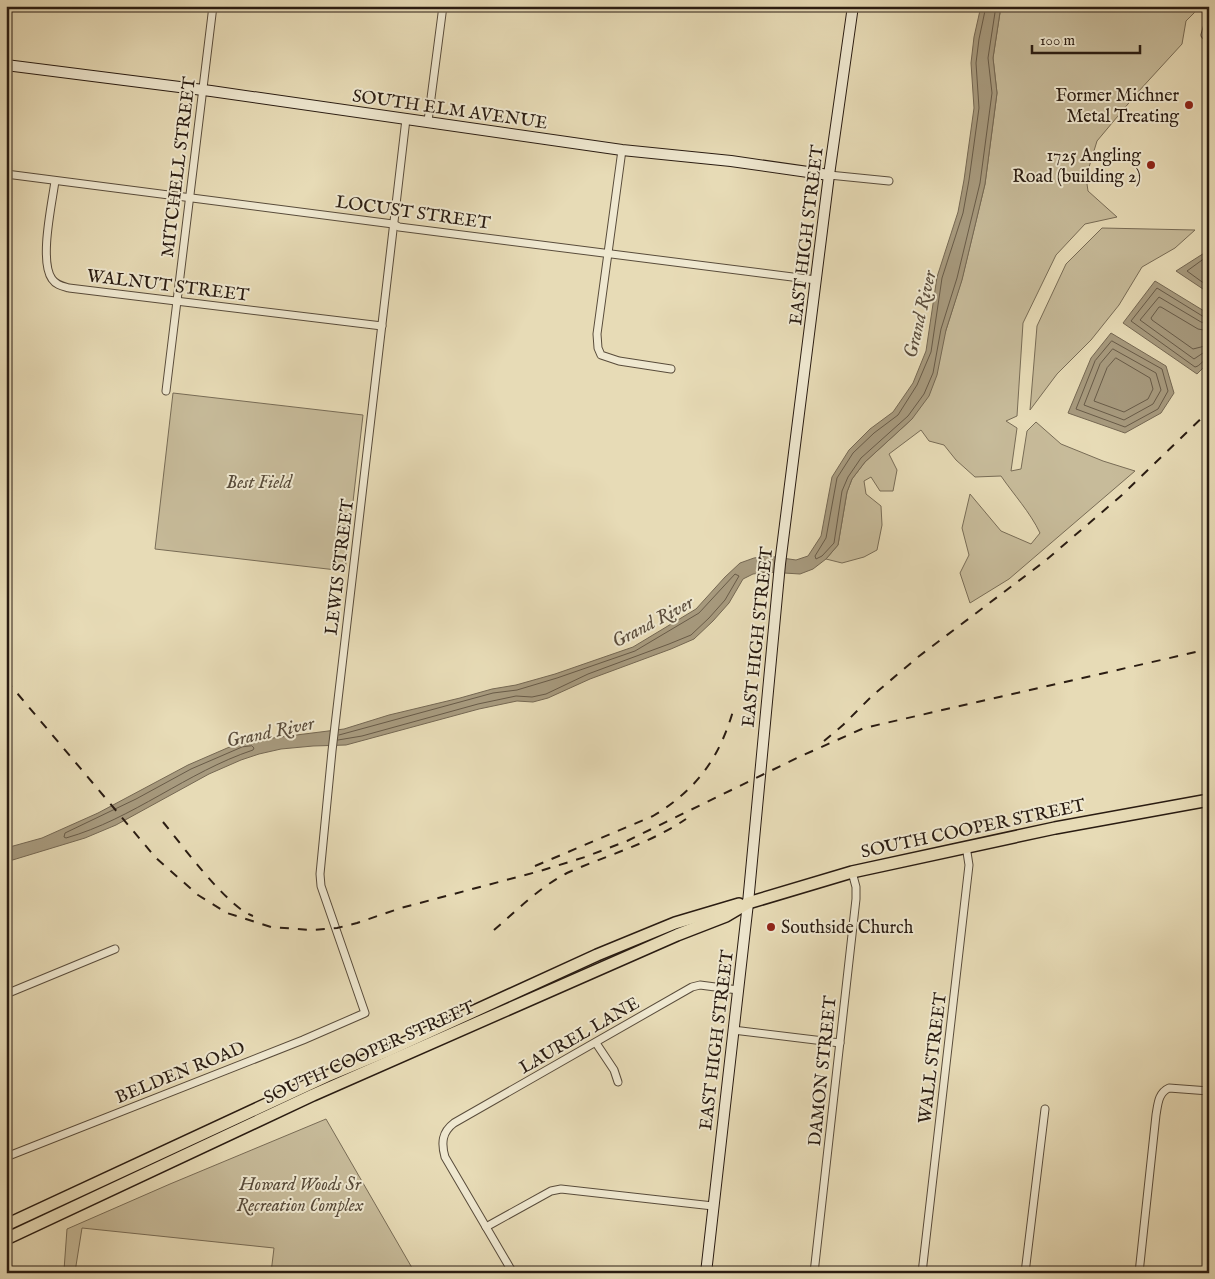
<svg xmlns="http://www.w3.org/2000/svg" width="1215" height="1279" font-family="'IM FELL English',serif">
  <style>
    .green { fill: #c7bb9a; stroke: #786c56 }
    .water { fill: #a79a7e; stroke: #756853 }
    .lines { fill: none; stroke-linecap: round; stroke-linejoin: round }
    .shore { stroke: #685b48; stroke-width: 1 }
    .street-casing { stroke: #594c3b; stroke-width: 9 }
    .secondary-casing { stroke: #2a1c12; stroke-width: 12 }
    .primary-casing { stroke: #2a1c12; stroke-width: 14 }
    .street { stroke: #efe8d0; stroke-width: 7 }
    .secondary { stroke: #efe8d0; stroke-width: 10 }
    .primary { stroke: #e7dbb6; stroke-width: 11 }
    .rail { stroke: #2a1c12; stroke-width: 2; stroke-dasharray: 9 9; stroke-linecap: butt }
    .poi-dot { fill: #8f2418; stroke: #efe8d0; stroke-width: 2 }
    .labels { text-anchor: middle; stroke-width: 4; stroke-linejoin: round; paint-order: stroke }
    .poi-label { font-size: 18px; fill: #2a1c12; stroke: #efe8d0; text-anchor: end }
    .street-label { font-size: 18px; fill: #2a1c12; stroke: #efe8d0 }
    .park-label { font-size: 18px; font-style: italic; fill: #594c3b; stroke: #efe8d0 }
    .water-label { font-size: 19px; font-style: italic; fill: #5c4e3d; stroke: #efe8d0 }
  </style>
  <rect width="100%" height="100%" fill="#e7dbb6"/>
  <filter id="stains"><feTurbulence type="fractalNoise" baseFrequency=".004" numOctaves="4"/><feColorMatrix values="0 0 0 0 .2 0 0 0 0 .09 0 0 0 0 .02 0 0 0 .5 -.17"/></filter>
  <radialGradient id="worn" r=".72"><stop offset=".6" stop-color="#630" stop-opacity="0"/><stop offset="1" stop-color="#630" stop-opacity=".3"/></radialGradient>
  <g class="green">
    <path d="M1001 6H1201L1186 21 1182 44 1138 92 1097 141 1086 177 1088 191 1117 217 1085 224 1056 255 1023 323 1017 416 1006 421 1017 428 1011 471 1021 469 1027 431 1036 422 1061 444 1103 461 1135 471 1009 579 970 603 960 573 969 555 962 528 970 494 1001 531 1031 544 1040 533C1030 512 1014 495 1001 476L975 477 956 460 944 445 929 441 921 430 889 454 897 470 893 491H880L871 477 864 481 866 494 881 506 882 525 877 550 864 557 842 563 826 559 838 545 847 492 852 479 865 462 912 419 946 330 962 279 985 184 997 93 993 58Z"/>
    <polygon points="1102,228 1195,230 1175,248 1142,267 1119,305 1091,340 1057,374 1030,410 1037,326 1066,264"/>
    <polygon points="173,393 363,415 345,571 155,549"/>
    <polygon points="326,1119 415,1273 271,1273 274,1248 82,1228 75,1272 64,1270 67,1229 170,1184"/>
  </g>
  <g class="water">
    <polygon points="981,6 1001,6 993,58 997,93 985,184 962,280 946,330 937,375 929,396 912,419 865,462 852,479 847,492 838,545 826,559 813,569 800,574 768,572 753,574 743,579 729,603 713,621 694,639 671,649 590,679 548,698 533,702 517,701 479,709 346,745 313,746 281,749 259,754 241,760 209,774 116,825 85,838 6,862 6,848 42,838 98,813 188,765 241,742 344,729 389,715 460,698 492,689 516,685 555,674 633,647 696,609 725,577 740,563 754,558 768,556 796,560 808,556 821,536 832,477 849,450 870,429 893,412 913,383 926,351 937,277 958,212 964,180 974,108 971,63 974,37"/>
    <polygon points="1209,250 1209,293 1176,271"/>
    <polygon points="1155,281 1209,314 1209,362 1197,374 1123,323"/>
    <polygon points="1111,333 1166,366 1174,393 1161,413 1125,433 1068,413 1091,358"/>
  </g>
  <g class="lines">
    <g class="shore">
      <polyline points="986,6 979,39 976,63 979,108 969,180 963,213 942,278 931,352 917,385 898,415 874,433 853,453 837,478 826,538 815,556 816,559 822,556 834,543 842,491 848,477 861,458 908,416 924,394 933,373 941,329 957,278 980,183 992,93 988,58 996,6"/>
      <polyline points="1209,255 1187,271 1209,287"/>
      <path d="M1209 318 1204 317 1157 288 1131 321 1195 367C1201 366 1202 359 1209 359"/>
      <polyline points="1209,324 1201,322 1159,297 1140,320 1194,359 1203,353 1209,352"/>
      <polyline points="1209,331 1198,329 1161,307 1159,307 1151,318 1152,320 1193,349 1209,345"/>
      <polygon points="1112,341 1162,369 1168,391 1158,409 1125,427 1076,409 1095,361"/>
      <polygon points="1113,349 1156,373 1161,390 1153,404 1124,420 1084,405 1100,364"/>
      <polygon points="1116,358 1150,378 1153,389 1148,399 1124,412 1094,401 1107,368"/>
      <polyline points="338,740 362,736 478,704 516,696 532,697 546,694 588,674 669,644 691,635 709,618 725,600 739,576 735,574 699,613 635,651 557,678 517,690 493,693 339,735"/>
      <path d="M252 746 254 748 253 750C187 772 133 819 66 838L64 837 65 833 136 799 191 769 242 747Z"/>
    </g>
    <g class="street-casing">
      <g id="street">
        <polyline points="1209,21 1205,35 1209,39"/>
        <polyline points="428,121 443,6"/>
        <polyline points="622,150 597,334 598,348 601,355 619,361 671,369"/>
        <polyline points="6,174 393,224 399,227 816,280"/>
        <polyline points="829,175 889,181"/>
        <path d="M55 181C52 204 39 261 52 279 56 285 62 286 69 288L382 326"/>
        <polyline points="166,391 213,6"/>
        <polyline points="6,994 115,949"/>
        <polyline points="733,1030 840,1043"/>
        <polyline points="596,1043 614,1070 618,1082"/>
        <polyline points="6,1157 303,1040 365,1013 321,886 320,874 332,751 406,119"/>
        <polyline points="486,1227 551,1191 561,1189 713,1206"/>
        <path d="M513 1273 445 1157C441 1143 442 1132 454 1123L692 987 700 985 738 990"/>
        <polyline points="814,1273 856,899 856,887 852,872"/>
        <polyline points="922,1273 969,865 966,846"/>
        <polyline points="1025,1273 1045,1109"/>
        <path d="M1139 1273 1156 1115C1158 1104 1158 1093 1169 1088L1209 1091"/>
      </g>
    </g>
    <g class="secondary-casing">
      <g id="secondary">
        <polyline points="6,65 211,91 622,150 731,161 829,175"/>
        <polyline points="706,1273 748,903 780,564 829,175 853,6"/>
      </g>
    </g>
    <g class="primary-casing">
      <g id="primary">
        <polyline points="6,1225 327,1076 387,1051 597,955 675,923 739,904"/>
        <polyline points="6,1239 313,1095 677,935 726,916 748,903 852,872 1055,828 1209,800"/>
      </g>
    </g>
    <use href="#street" class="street"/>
    <use href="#secondary" class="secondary"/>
    <use href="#primary" class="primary"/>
    <g class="rail">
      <polyline points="6,680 156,858 198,895 227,913 271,927 311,930 337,928 357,923 401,908 540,871 585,857 627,841 799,757 864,728 1209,649"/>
      <polyline points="824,741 843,725 872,696 918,657 1045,561 1122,495 1209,411"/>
      <path d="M163 822C182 845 228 908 253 916"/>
      <path d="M535 866 653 816C696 790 719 759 733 711"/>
      <path d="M494 930C517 910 540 887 567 873 607 855 649 844 686 819"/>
    </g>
  </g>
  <g class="poi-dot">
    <circle cx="1189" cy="105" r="5"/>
    <circle cx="1151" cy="165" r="5"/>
    <circle cx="771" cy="927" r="5"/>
  </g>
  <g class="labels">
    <g class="poi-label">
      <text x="1179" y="101">Former Michner<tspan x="1179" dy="21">Metal Treating</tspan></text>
      <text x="1141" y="161">1725 Angling<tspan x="1141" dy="21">Road (building 2)</tspan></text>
      <text x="781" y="933" text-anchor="start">Southside Church</text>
    </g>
    <g class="street-label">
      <text transform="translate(450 109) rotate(8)" y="6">SOUTH ELM AVENUE</text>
      <text transform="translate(178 167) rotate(-83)" y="6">MITCHELL STREET</text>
      <text transform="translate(413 212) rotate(8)" y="6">LOCUST STREET</text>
      <text transform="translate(806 235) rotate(-83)" y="6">EAST HIGH STREET</text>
      <text transform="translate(168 285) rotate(7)" y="6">WALNUT STREET</text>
      <text transform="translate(339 567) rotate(-83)" y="6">LEWIS STREET</text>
      <text transform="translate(757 637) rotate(-84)" y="6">EAST HIGH STREET</text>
      <text transform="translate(973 828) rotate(-12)" y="6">SOUTH COOPER STREET</text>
      <text transform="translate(579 1035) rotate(-30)" y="6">LAUREL LANE</text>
      <text transform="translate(716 1040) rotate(-83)" y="6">EAST HIGH STREET</text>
      <text transform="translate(369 1052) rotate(-24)" y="6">SOUTH COOPER STREET</text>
      <text transform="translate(932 1058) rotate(-83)" y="6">WALL STREET</text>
      <text transform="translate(822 1071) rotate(-84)" y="6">DAMON STREET</text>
      <text transform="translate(180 1072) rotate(-22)" y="6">BELDEN ROAD</text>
    </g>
    <g class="park-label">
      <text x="259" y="488">Best Field</text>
      <text x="300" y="1190">Howard Woods Sr<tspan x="300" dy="21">Recreation Complex</tspan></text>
    </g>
    <g class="water-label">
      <text transform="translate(919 314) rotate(-77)" y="7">Grand River</text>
      <text transform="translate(652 621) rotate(-28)" y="7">Grand River</text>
      <text transform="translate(270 731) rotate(-12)" y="7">Grand River</text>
    </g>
  </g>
  <rect width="1215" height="1279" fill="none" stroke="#e7dbb6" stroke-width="25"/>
  <rect x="8" y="8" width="1200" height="1264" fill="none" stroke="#2a1c12" stroke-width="2.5"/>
  <rect x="12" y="12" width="1190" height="1254" fill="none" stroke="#2a1c12"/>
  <path d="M1032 45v8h108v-8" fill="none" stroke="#2a1c12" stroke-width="2.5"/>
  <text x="1040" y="45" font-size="15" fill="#2a1c12" stroke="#efe8d0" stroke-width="4" paint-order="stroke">100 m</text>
  <rect width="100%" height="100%" filter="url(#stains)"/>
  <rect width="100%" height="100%" fill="url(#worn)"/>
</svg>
